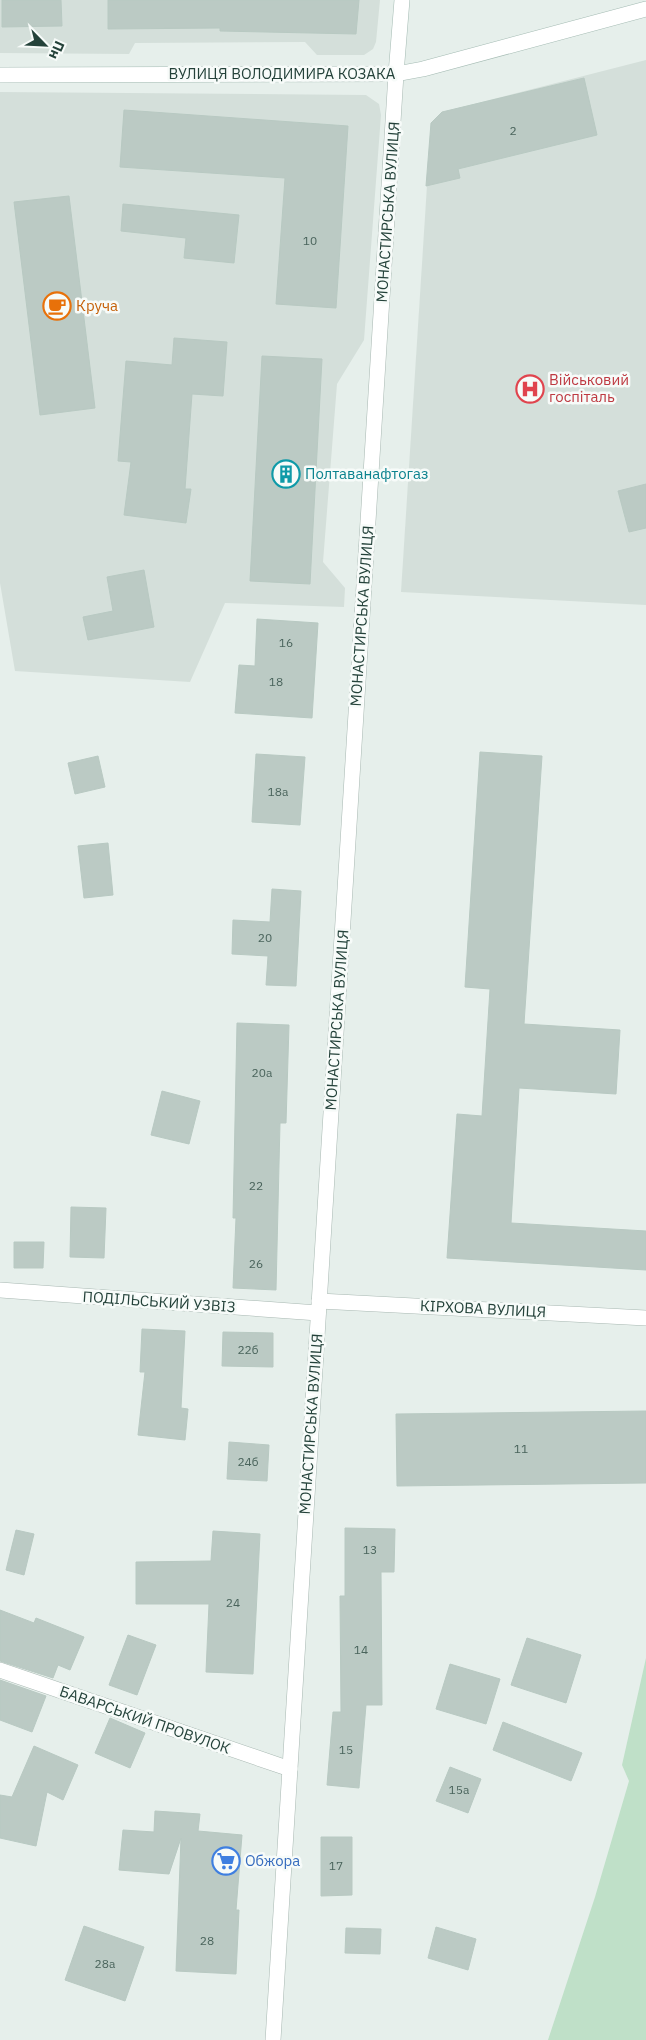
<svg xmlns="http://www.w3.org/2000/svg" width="646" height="2040" font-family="'IBM Plex Sans',sans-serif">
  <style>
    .built { fill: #d4dfda }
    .green { fill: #bfe0c8 }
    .building { fill: #bbcac4; stroke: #b8c9c2 }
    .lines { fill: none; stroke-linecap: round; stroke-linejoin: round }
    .minor-casing { stroke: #a8b8b2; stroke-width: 16 }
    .tertiary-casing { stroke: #a8b8b2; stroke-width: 16 }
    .secondary-casing { stroke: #a4bbb3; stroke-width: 16 }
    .minor { stroke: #fff; stroke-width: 15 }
    .tertiary { stroke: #fff; stroke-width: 15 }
    .secondary { stroke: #fff; stroke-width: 15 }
    .labels { text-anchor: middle; stroke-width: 5; stroke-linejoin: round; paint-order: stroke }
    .number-label { font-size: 12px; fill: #4a645c }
    .street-label { font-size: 15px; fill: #24423a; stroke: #f7fbf9 }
    .food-label { font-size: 15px; fill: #c56008; stroke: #f7fbf9; text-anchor: start }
    .health-label { font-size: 15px; fill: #be3a42; stroke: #f7fbf9; text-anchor: start }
    .culture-label { font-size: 15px; fill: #0d838f; stroke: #f7fbf9; text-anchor: start }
    .shop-label { font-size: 15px; fill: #366cbe; stroke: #f7fbf9; text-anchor: start }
  </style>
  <rect width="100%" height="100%" fill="#e6efeb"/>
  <g class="built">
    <polygon points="0,0 380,0 376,42 373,49 364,55 317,55 305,42 135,43 129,54 0,53"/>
    <polygon points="646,60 646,605 401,592 431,123 442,112"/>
    <polygon points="0,92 366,95 379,104 381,115 364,340 337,384 323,562 345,588 344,607 225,603 190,682 15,671 0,583"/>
  </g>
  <polygon class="green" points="646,1658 646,2040 548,2040 595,1897 629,1781 622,1765"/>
  <g class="building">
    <polygon points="2,0 61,0 62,26 2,27"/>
    <polygon points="108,0 359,0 356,34 220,31 220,28 108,29"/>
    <polygon points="584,78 597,135 458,169 460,178 426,186 431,123 442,112"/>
    <polygon points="124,110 348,126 336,308 276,304 285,178 120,167"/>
    <polygon points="69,196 95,408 40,415 14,202"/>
    <polygon points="123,204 239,215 234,263 184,258 186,238 121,231"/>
    <polygon points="174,338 227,342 223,396 192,394 185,489 191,489 186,523 124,515 131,462 118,461 126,361 172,365"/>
    <polygon points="262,356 322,359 310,584 250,581"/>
    <polygon points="646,484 646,528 629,532 618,491"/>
    <polygon points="144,570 154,627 88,640 83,617 113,611 107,577"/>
    <polygon points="257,619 318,623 312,718 235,713 239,665 255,666"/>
    <polygon points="480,752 542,756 524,1024 620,1030 616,1094 519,1088 511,1223 646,1231 646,1270 447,1258 457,1114 482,1116 490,989 465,987"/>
    <polygon points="256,754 305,757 300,825 252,822"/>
    <polygon points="98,756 105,787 75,794 68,763"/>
    <polygon points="108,843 113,895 84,898 78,846"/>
    <polygon points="272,889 301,891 296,986 266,985 268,956 232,954 233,920 270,922"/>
    <polygon points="237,1023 289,1025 286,1123 280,1123 276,1290 233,1288 236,1218 233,1218"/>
    <polygon points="162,1091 200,1101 189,1144 151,1135"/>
    <polygon points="71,1207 106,1208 104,1258 70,1257"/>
    <polygon points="14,1242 44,1242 43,1268 14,1268"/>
    <polygon points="142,1329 185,1331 181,1408 188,1409 185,1440 138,1435 145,1372 140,1372"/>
    <polygon points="223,1332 273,1333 273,1367 222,1366"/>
    <polygon points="646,1411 646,1483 397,1486 396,1414"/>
    <polygon points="229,1442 269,1445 267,1481 227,1479"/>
    <polygon points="345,1528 395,1529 394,1572 381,1572 382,1705 366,1705 359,1788 327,1785 333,1712 341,1712 340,1596 345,1596"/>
    <polygon points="16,1530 34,1534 24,1575 6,1570"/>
    <polygon points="213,1531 260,1534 253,1674 206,1672 209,1604 136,1604 136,1562 211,1561"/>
    <polygon points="0,1610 34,1623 36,1618 84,1637 70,1670 58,1665 53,1678 0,1661"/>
    <polygon points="128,1635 156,1645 137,1695 109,1685"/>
    <polygon points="527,1638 581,1655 566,1703 511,1685"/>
    <polygon points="450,1664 500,1679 486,1724 436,1709"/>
    <polygon points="0,1680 46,1696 32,1732 0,1720"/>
    <polygon points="110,1718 145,1733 130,1768 95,1753"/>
    <polygon points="503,1722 582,1753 571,1781 493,1750"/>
    <polygon points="34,1746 78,1765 63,1800 47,1792 36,1846 0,1838 0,1795 12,1797"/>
    <polygon points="450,1767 481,1779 468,1813 436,1801"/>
    <polygon points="155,1811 200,1814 198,1831 242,1835 236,1910 239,1910 236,1974 176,1971 181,1838 169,1874 119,1870 123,1830 154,1832"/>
    <polygon points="321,1837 352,1837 352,1895 321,1896"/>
    <polygon points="84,1926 144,1947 125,2001 65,1980"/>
    <polygon points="436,1927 476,1939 468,1970 428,1958"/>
    <polygon points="346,1928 381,1929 380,1954 345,1953"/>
  </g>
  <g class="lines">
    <g class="minor-casing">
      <g id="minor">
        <polyline points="0,1290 318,1313"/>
        <polyline points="319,1301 646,1318"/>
        <polyline points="0,1670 290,1769"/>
      </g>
    </g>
    <g class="tertiary-casing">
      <polyline id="tertiary" points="273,2040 396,74"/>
    </g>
    <g class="secondary-casing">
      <g id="secondary">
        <polyline points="396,74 402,0"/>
        <polyline points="0,75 396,74 423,69 646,9"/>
      </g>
    </g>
    <use href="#minor" class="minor"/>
    <use href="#tertiary" class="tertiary"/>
    <use href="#secondary" class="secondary"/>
  </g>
  <defs>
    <g id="cafe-ring" transform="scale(1.4375)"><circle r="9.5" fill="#f7fbf9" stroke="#e8710a" stroke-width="1.5"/><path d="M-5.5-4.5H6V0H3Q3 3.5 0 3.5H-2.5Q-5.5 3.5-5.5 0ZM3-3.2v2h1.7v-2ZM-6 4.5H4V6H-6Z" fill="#e8710a"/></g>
    <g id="hospital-ring" transform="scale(1.4375)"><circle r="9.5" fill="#f7fbf9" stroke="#e0444e" stroke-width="1.5"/><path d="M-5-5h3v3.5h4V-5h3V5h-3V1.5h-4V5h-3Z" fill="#e0444e"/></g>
    <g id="building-ring" transform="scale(1.4375)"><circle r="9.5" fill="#f7fbf9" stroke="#0f9aa8" stroke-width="1.5"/><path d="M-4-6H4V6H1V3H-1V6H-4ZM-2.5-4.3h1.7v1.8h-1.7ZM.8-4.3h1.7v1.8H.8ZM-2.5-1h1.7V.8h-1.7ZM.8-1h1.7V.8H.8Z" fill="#0f9aa8"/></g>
    <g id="supermarket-ring" transform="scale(1.4375)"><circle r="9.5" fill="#f7fbf9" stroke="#3f7fe0" stroke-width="1.5"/><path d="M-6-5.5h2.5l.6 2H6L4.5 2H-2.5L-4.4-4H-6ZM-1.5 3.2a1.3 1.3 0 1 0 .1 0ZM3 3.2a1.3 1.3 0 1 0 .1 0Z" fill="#3f7fe0"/></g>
  </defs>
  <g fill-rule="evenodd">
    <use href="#cafe-ring" x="57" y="306"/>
    <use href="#hospital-ring" x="530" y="389"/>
    <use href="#building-ring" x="286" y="474"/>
    <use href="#supermarket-ring" x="226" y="1861"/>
  </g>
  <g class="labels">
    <g class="number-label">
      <text x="513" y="135">2</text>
      <text x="310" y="245">10</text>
      <text x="286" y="647">16</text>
      <text x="276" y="686">18</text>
      <text x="278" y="796">18а</text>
      <text x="265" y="942">20</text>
      <text x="262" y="1077">20а</text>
      <text x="256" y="1190">22</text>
      <text x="256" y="1268">26</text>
      <text x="248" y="1354">22б</text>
      <text x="521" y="1453">11</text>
      <text x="248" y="1466">24б</text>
      <text x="370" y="1554">13</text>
      <text x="233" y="1607">24</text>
      <text x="361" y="1654">14</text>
      <text x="346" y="1754">15</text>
      <text x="459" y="1794">15а</text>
      <text x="336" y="1870">17</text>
      <text x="207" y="1945">28</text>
      <text x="105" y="1968">28а</text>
    </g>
    <g class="street-label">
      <text x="282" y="79">ВУЛИЦЯ ВОЛОДИМИРА КОЗАКА</text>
      <text transform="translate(388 212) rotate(-86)" y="5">МОНАСТИРСЬКА ВУЛИЦЯ</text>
      <text transform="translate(362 616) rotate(-86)" y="5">МОНАСТИРСЬКА ВУЛИЦЯ</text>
      <text transform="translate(337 1020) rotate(-86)" y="5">МОНАСТИРСЬКА ВУЛИЦЯ</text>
      <text transform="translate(159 1302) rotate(4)" y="5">ПОДІЛЬСЬКИЙ УЗВІЗ</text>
      <text transform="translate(483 1309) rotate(3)" y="5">КІРХОВА ВУЛИЦЯ</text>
      <text transform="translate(311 1424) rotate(-86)" y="5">МОНАСТИРСЬКА ВУЛИЦЯ</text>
      <text transform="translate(145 1720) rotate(19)" y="5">БАВАРСЬКИЙ ПРОВУЛОК</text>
    </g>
    <g class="food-label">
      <text x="76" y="311">Круча</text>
    </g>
    <g class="health-label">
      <text x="549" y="385">Військовий<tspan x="549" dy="17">госпіталь</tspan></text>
    </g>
    <g class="culture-label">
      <text x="305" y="479">Полтаванафтогаз</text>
    </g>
    <g class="shop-label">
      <text x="245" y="1866">Обжора</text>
    </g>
  </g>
  <g transform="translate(45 45) rotate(114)" stroke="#f7fbf9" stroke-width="4" paint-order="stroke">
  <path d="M0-4L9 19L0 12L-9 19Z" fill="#24423a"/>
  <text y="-8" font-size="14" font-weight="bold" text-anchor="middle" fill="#24423a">Пн</text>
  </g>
</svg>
